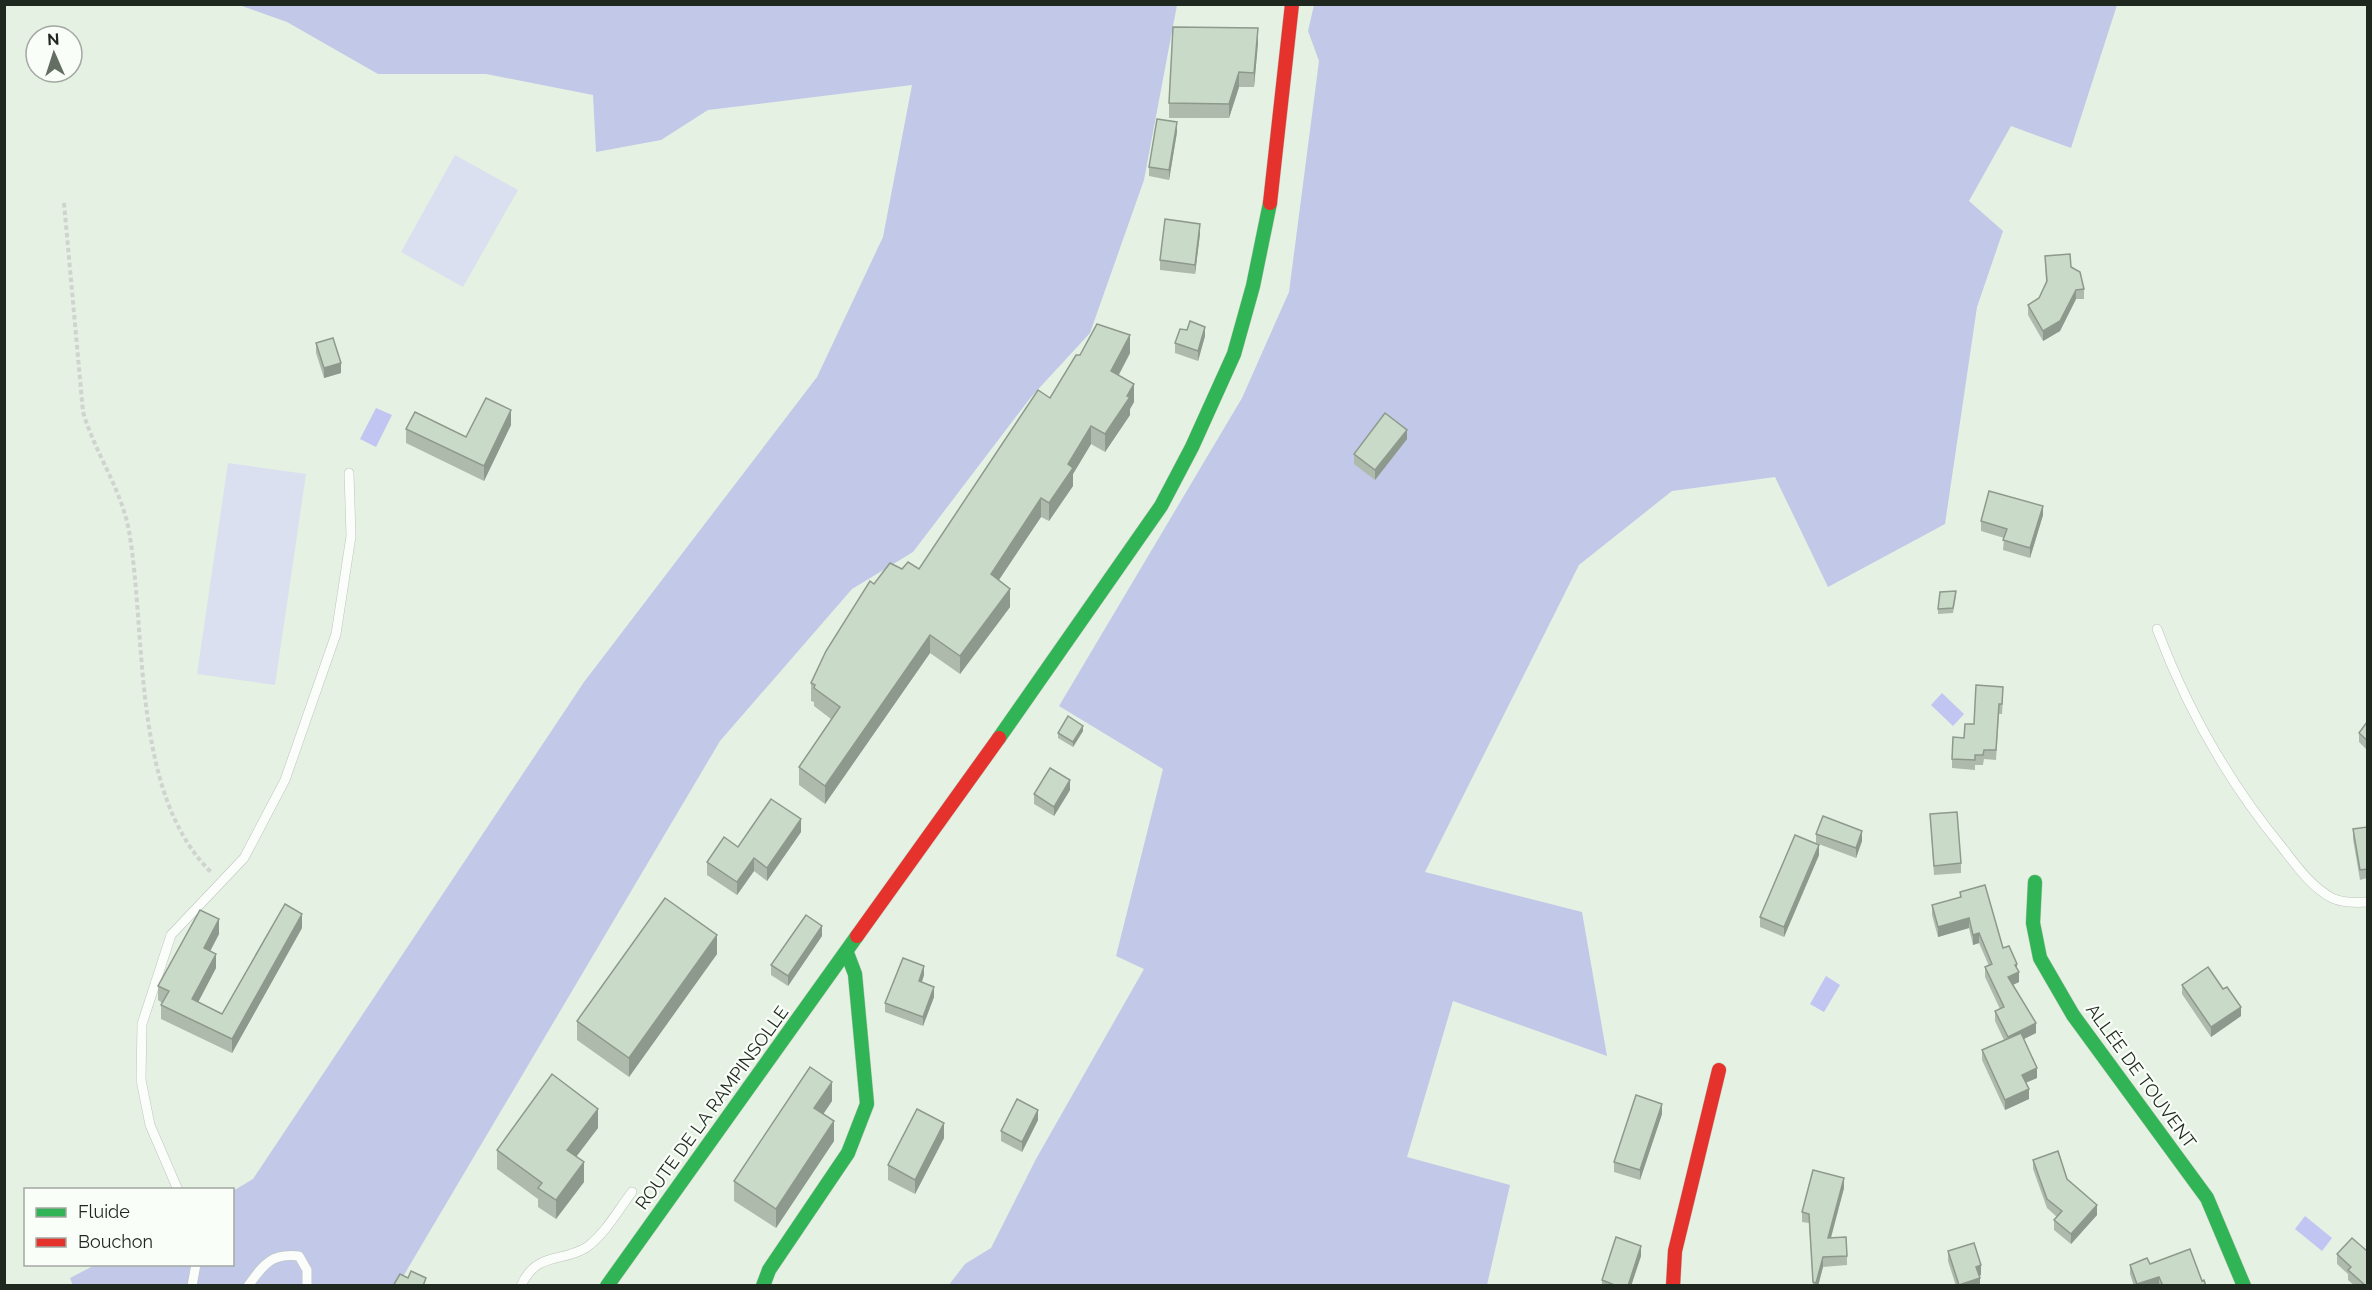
<svg xmlns="http://www.w3.org/2000/svg" width="2372" height="1290" font-family="Raleway,sans-serif">
  <style>
    .green { fill: #dae0ef }
    .forest { fill: #c2c8e8 }
    .water { fill: #c1c5f2 }
    .lines { fill: none; stroke-linecap: round; stroke-linejoin: round }
    .lane-casing { stroke: #bcc6ba; stroke-width: 10 }
    .fast-casing { stroke: #bcc6ba; stroke-width: 15 }
    .jam-casing { stroke: #bcc6ba; stroke-width: 15 }
    .path { stroke: #d0d4cf; stroke-width: 4; stroke-dasharray: 4.5 3; stroke-linecap: butt }
    .lane { stroke: #fbfdfb; stroke-width: 9 }
    .fast { stroke: #30b455; stroke-width: 14 }
    .jam { stroke: #e5322d; stroke-width: 14 }
    .wall { fill: #aebbac }
    .shaded-wall { fill: #8d998c }
    .building { fill: #cadac8; stroke: #8d998c; stroke-width: 1.5 }
    .labels { text-anchor: middle; stroke-width: 4.5; stroke-linejoin: round; paint-order: stroke }
    .street-label { font-size: 18px; fill: #1f281e; stroke: #fafef9 }
  </style>
  <rect width="100%" height="100%" fill="#e5f1e3"/>
  <g class="green">
    <polygon points="455,155 518,190 463,287 401,252"/>
    <polygon points="228,463 306,474 275,685 197,674"/>
  </g>
  <g class="forest">
    <polygon points="239,5 1177,5 1144,180 1090,333 1031,397 913,552 852,589 720,741 398,1285 73,1286 70,1278 95,1265 232,1264 233,1191 253,1179 584,682 817,377 883,237 912,85 708,110 661,140 596,152 593,95 486,74 378,74 287,22"/>
    <polygon points="1314,5 2117,5 2071,148 2011,126 1969,201 2003,231 1977,307 1945,524 1828,587 1775,477 1672,491 1579,565 1425,872 1582,912 1607,1056 1453,1001 1407,1157 1510,1185 1487,1285 948,1286 965,1264 991,1248 1036,1159 1144,969 1116,956 1163,769 1059,706 1242,398 1289,292 1319,61 1308,31"/>
  </g>
  <g class="water">
    <polygon points="376,408 392,415 376,447 360,439"/>
    <polygon points="1942,693 1964,714 1953,726 1931,705"/>
    <polygon points="1826,976 1840,985 1824,1012 1810,1004"/>
    <polygon points="2305,1216 2332,1238 2322,1251 2295,1229"/>
  </g>
  <g class="lines">
    <g class="lane-casing">
      <g id="lane">
        <path d="M2157 629C2187 709 2227 780 2281 846 2296 865 2310 886 2332 898 2343 903 2356 903 2368 902"/>
        <polyline points="178,1190 150,1125 141,1080 142,1024 171,935 244,858 285,780 336,634 351,536 349,473"/>
        <polyline points="192,1286 196,1264"/>
        <path d="M248 1286C264 1264 271 1253 299 1256L307 1270V1286"/>
        <path d="M521 1286C536 1251 563 1263 587 1247 606 1233 618 1210 632 1192"/>
      </g>
    </g>
    <g class="fast-casing">
      <g id="fast">
        <polyline points="999,738 1161,506 1192,447 1234,354 1253,286 1270,203"/>
        <polyline points="2035,882 2033,923 2040,958 2073,1015 2207,1198 2244,1286"/>
        <polyline points="607,1286 857,936"/>
        <polyline points="763,1286 769,1270 848,1153 867,1104 855,974 847,953"/>
      </g>
    </g>
    <g class="jam-casing">
      <g id="jam">
        <polyline points="1270,203 1292,4"/>
        <polyline points="857,936 999,738"/>
        <polyline points="1673,1286 1675,1251 1719,1070"/>
      </g>
    </g>
    <path class="path" d="M64 203 83 412C95 453 121 488 129 531 147 636 131 795 212 873"/>
    <use href="#lane" class="lane"/>
    <use href="#fast" class="fast"/>
    <use href="#jam" class="jam"/>
  </g>
  <g class="wall">
    <polygon points="1258,43 1254,87 1239,87 1229,118 1169,118 1169,103"/>
    <polygon points="1177,132 1169,180 1149,176 1149,167"/>
    <polygon points="1200,234 1195,274 1160,270 1160,260"/>
    <polygon points="2045,256 2084,289 2084,299 2076,299 2060,331 2043,341 2028,315 2028,305 2039,298 2046,282"/>
    <polygon points="1205,336 1198,361 1175,353 1175,343"/>
    <polygon points="316,343 341,373 324,378 316,353"/>
    <polygon points="1130,353 1119,375 1134,402 1130,409 1130,415 1105,452 1091,444 1073,474 1073,486 1049,521 1041,517 998,580 1010,607 960,674 930,653 825,804 799,785 799,767 831,719 814,706 814,702 811,701 811,683 874,584 902,569 919,569 1050,398"/>
    <polygon points="511,425 484,481 406,443 406,429 466,437"/>
    <polygon points="1407,439 1375,480 1354,464 1354,454"/>
    <polygon points="2043,515 2030,558 2003,550 2004,538 1981,531 1981,521"/>
    <polygon points="1956,596 1953,613 1938,614 1938,609"/>
    <polygon points="2003,696 2002,714 1999,714 1996,760 1984,759 1983,765 1975,765 1975,770 1952,768 1952,759 1974,724"/>
    <polygon points="2367,722 2367,750 2359,742 2359,733"/>
    <polygon points="1083,731 1073,747 1058,738 1058,733"/>
    <polygon points="1070,790 1054,816 1034,804 1034,794"/>
    <polygon points="1930,814 1961,863 1961,873 1934,875"/>
    <polygon points="2367,827 2367,878 2360,880 2353,839 2353,829"/>
    <polygon points="801,832 767,881 754,871 737,895 707,875 707,862 738,847"/>
    <polygon points="1816,834 1862,841 1856,858 1816,843"/>
    <polygon points="1819,855 1784,937 1760,927 1760,917"/>
    <polygon points="1960,892 2003,948 2017,969 2019,982 2013,985 2036,1033 2023,1039 2037,1078 2026,1083 2029,1099 2005,1110 1982,1060 1982,1050 2004,1040 1995,1021 1995,1011 2000,1009 1985,977 1985,967 1989,966 1979,943 1973,945 1969,928 1938,937 1932,915 1932,905 1960,897"/>
    <polygon points="302,928 232,1053 161,1019 161,1005 162,1003 158,1000 158,986 219,934 210,951 216,968 198,1002 222,1014"/>
    <polygon points="822,936 788,986 771,975 771,965"/>
    <polygon points="717,954 629,1077 577,1040 577,1021"/>
    <polygon points="924,975 922,982 934,997 923,1026 885,1012 885,1003"/>
    <polygon points="2182,985 2241,1016 2211,1037 2182,994"/>
    <polygon points="832,1101 823,1114 834,1141 776,1228 734,1201 734,1181"/>
    <polygon points="1662,1114 1640,1180 1614,1172 1614,1162"/>
    <polygon points="1038,1120 1022,1152 1001,1141 1001,1131"/>
    <polygon points="598,1128 576,1156 584,1182 556,1219 538,1207 538,1199 497,1169 497,1150"/>
    <polygon points="944,1138 915,1194 888,1180 888,1165"/>
    <polygon points="2033,1160 2067,1179 2097,1215 2071,1244 2054,1230 2054,1220 2057,1217 2047,1208 2033,1169"/>
    <polygon points="1844,1188 1831,1238 1847,1256 1847,1265 1823,1267 1818,1286 1813,1286 1809,1223 1802,1222 1802,1212"/>
    <polygon points="1948,1251 1981,1275 1979,1276 1980,1286 1956,1286 1948,1261"/>
    <polygon points="2367,1251 2367,1286 2355,1286 2348,1280 2348,1274 2337,1264 2337,1254"/>
    <polygon points="1641,1256 1631,1286 1602,1286 1602,1280"/>
    <polygon points="2150,1264 2202,1281 2206,1286 2134,1286 2130,1274 2130,1265"/>
  </g>
  <g class="shaded-wall">
    <polygon points="1258,28 1258,43 1254,87 1254,73"/>
    <polygon points="1239,72 1239,87 1229,118 1229,104"/>
    <polygon points="1177,122 1177,132 1169,180 1169,170"/>
    <polygon points="1200,224 1200,234 1195,274 1195,265"/>
    <polygon points="2076,290 2076,299 2060,331 2043,341 2043,331"/>
    <polygon points="1205,327 1205,336 1198,361 1198,351"/>
    <polygon points="1130,335 1130,353 1111,389 1111,371"/>
    <polygon points="341,363 341,373 324,378 324,368"/>
    <polygon points="1134,384 1134,402 1130,409 1130,415 1105,452 1105,434"/>
    <polygon points="511,410 511,425 484,481 484,466"/>
    <polygon points="1091,426 1091,444 1073,474 1073,486 1049,521 1049,503 1068,464"/>
    <polygon points="1407,430 1407,439 1375,480 1375,470"/>
    <polygon points="1041,498 1041,517 991,592 991,574"/>
    <polygon points="2043,506 2043,515 2030,558 2030,548"/>
    <polygon points="1010,589 1010,607 960,674 960,656"/>
    <polygon points="930,635 930,653 825,804 825,786"/>
    <polygon points="1083,726 1083,731 1073,747 1073,742"/>
    <polygon points="1070,780 1070,790 1054,816 1054,807"/>
    <polygon points="801,819 801,832 767,881 767,868"/>
    <polygon points="1862,831 1862,841 1856,858 1856,848"/>
    <polygon points="1819,845 1819,855 1784,937 1784,927"/>
    <polygon points="754,858 754,871 737,895 737,882"/>
    <polygon points="302,914 302,928 232,1053 232,1039"/>
    <polygon points="1969,918 1969,928 1938,937 1938,927"/>
    <polygon points="219,919 219,934 204,963 204,948"/>
    <polygon points="822,926 822,936 788,986 788,976"/>
    <polygon points="1979,933 1979,943 1973,945 1973,935"/>
    <polygon points="717,935 717,954 629,1077 629,1058"/>
    <polygon points="216,954 216,968 192,1014 192,999"/>
    <polygon points="2017,964 2017,973 2019,972 2019,982 2008,987 2008,977 2015,965"/>
    <polygon points="924,966 924,975 919,990 919,981"/>
    <polygon points="934,987 934,997 923,1026 923,1017"/>
    <polygon points="2241,1007 2241,1016 2211,1037 2211,1027"/>
    <polygon points="2036,1023 2036,1033 2008,1047 2008,1037"/>
    <polygon points="2037,1068 2037,1078 2022,1084 2022,1075"/>
    <polygon points="832,1082 832,1101 814,1128 814,1108"/>
    <polygon points="2029,1089 2029,1099 2005,1110 2005,1100"/>
    <polygon points="1662,1104 1662,1114 1640,1180 1640,1170"/>
    <polygon points="598,1109 598,1128 567,1169 567,1150"/>
    <polygon points="1038,1110 1038,1120 1022,1152 1022,1142"/>
    <polygon points="834,1121 834,1141 776,1228 776,1209"/>
    <polygon points="944,1123 944,1138 915,1194 915,1180"/>
    <polygon points="584,1162 584,1182 556,1219 556,1200"/>
    <polygon points="1844,1178 1844,1188 1828,1248 1828,1238"/>
    <polygon points="2097,1205 2097,1215 2071,1244 2071,1234"/>
    <polygon points="1641,1246 1641,1256 1631,1286 1628,1286"/>
    <polygon points="1823,1257 1823,1267 1818,1286 1816,1286"/>
    <polygon points="1981,1265 1981,1275 1976,1277 1976,1267"/>
    <polygon points="2159,1277 2159,1286 2137,1286 2137,1284"/>
    <polygon points="1980,1278 1980,1286 1959,1286"/>
  </g>
  <g class="building">
    <polygon points="1173,27 1258,28 1254,73 1239,72 1229,104 1169,103"/>
    <polygon points="1157,119 1177,122 1169,170 1149,167"/>
    <polygon points="1165,219 1200,224 1195,265 1160,260"/>
    <polygon points="2070,254 2071,267 2080,272 2084,289 2076,290 2060,321 2043,331 2028,305 2039,298 2047,281 2045,256"/>
    <polygon points="1190,321 1205,327 1198,351 1175,343 1180,329 1187,330"/>
    <polygon points="1097,324 1130,335 1111,371 1134,384 1127,396 1130,397 1105,434 1091,426 1068,464 1073,468 1049,503 1041,498 991,574 1010,589 960,656 930,635 825,786 799,767 840,707 814,688 815,685 811,683 826,651 870,581 874,584 890,563 902,569 908,562 919,569 1038,390 1050,398 1076,355 1080,355"/>
    <polygon points="333,338 341,363 324,368 316,343"/>
    <polygon points="486,398 511,410 484,466 406,429 415,412 466,437"/>
    <polygon points="1385,413 1407,430 1375,470 1354,454"/>
    <polygon points="1989,491 2043,506 2030,548 2003,540 2007,529 1981,521"/>
    <polygon points="1956,591 1953,608 1938,609 1940,592"/>
    <polygon points="1976,685 2003,687 2002,704 1999,704 1996,750 1984,750 1983,755 1975,755 1975,760 1952,759 1953,737 1964,738 1965,724 1974,724"/>
    <polygon points="1068,716 1083,726 1073,742 1058,733"/>
    <polygon points="2367,722 2367,740 2359,733"/>
    <polygon points="1050,768 1070,780 1054,807 1034,794"/>
    <polygon points="771,799 801,819 767,868 754,858 737,882 707,862 724,837 738,847"/>
    <polygon points="1957,812 1961,863 1934,866 1930,814"/>
    <polygon points="1823,816 1862,831 1856,848 1816,834"/>
    <polygon points="2367,827 2367,869 2360,870 2353,829"/>
    <polygon points="1795,835 1819,845 1784,927 1760,917"/>
    <polygon points="1985,885 2003,948 2009,946 2017,964 2015,965 2019,972 2008,977 2036,1023 2008,1037 1995,1011 2004,1007 1985,967 1992,964 1979,933 1973,935 1969,918 1938,927 1932,905 1961,897 1960,892"/>
    <polygon points="665,898 717,935 629,1058 577,1021"/>
    <polygon points="285,904 302,914 232,1039 161,1005 169,991 158,986 200,910 219,919 204,948 216,954 192,999 222,1014"/>
    <polygon points="806,915 822,926 788,976 771,965"/>
    <polygon points="903,958 924,966 919,981 934,987 923,1017 885,1003"/>
    <polygon points="2208,967 2223,989 2227,987 2241,1007 2211,1027 2182,985"/>
    <polygon points="2021,1033 2037,1068 2022,1075 2029,1089 2005,1100 1982,1050"/>
    <polygon points="810,1067 832,1082 814,1108 834,1121 776,1209 734,1181"/>
    <polygon points="552,1074 598,1109 567,1150 584,1162 556,1200 538,1188 542,1183 497,1150"/>
    <polygon points="1636,1095 1662,1104 1640,1170 1614,1162"/>
    <polygon points="1017,1099 1038,1110 1022,1142 1001,1131"/>
    <polygon points="917,1109 944,1123 915,1180 888,1165"/>
    <polygon points="2058,1151 2067,1179 2097,1205 2071,1234 2054,1220 2062,1211 2047,1199 2033,1160"/>
    <polygon points="1813,1170 1844,1178 1828,1238 1846,1237 1847,1256 1823,1257 1816,1283 1813,1282 1809,1214 1802,1212"/>
    <polygon points="1616,1237 1641,1246 1628,1286 1617,1286 1602,1280"/>
    <polygon points="2352,1238 2367,1251 2367,1286 2366,1286 2348,1270 2351,1267 2337,1254"/>
    <polygon points="1974,1243 1981,1265 1976,1267 1980,1278 1959,1285 1948,1251"/>
    <polygon points="2190,1249 2202,1281 2204,1280 2206,1286 2163,1286 2159,1277 2137,1284 2130,1265 2147,1258 2150,1264"/>
    <polygon points="411,1271 426,1278 423,1286 393,1286 400,1274 408,1278"/>
  </g>
  <g class="labels">
    <g class="street-label">
      <text transform="translate(2141 1076) rotate(54)" y="6">ALLÉE DE TOUVENT</text>
      <text transform="translate(712 1108) rotate(-54)" y="6">ROUTE DE LA RAMPINSOLLE</text>
    </g>
  </g>
  <rect width="2372" height="1290" fill="none" stroke="#1f281e" stroke-width="12"/>
  <rect x="24" y="1188" width="210" height="78" fill="#fafef9" stroke="#a2a8a1" stroke-width="1.5"/>
  <rect x="36" y="1208" width="30" height="9" fill="#30b455" stroke="#a2a8a1" stroke-width="1.5"/>
  <text x="78" y="1218" font-size="18" fill="#1f281e">Fluide</text>
  <rect x="36" y="1238" width="30" height="9" fill="#e5322d" stroke="#a2a8a1" stroke-width="1.5"/>
  <text x="78" y="1248" font-size="18" fill="#1f281e">Bouchon</text>
  <g transform="translate(54 54) rotate(357)"><circle r="28" fill="#fafef9" stroke="#a2a8a1" stroke-width="1.5"/>
  <path d="M0-4.5L10 22L0 15L-10 22Z" fill="#646e63"/>
  <text y="-9" font-size="16" font-weight="bold" text-anchor="middle" fill="#1f281e">N</text>
  </g>
</svg>
